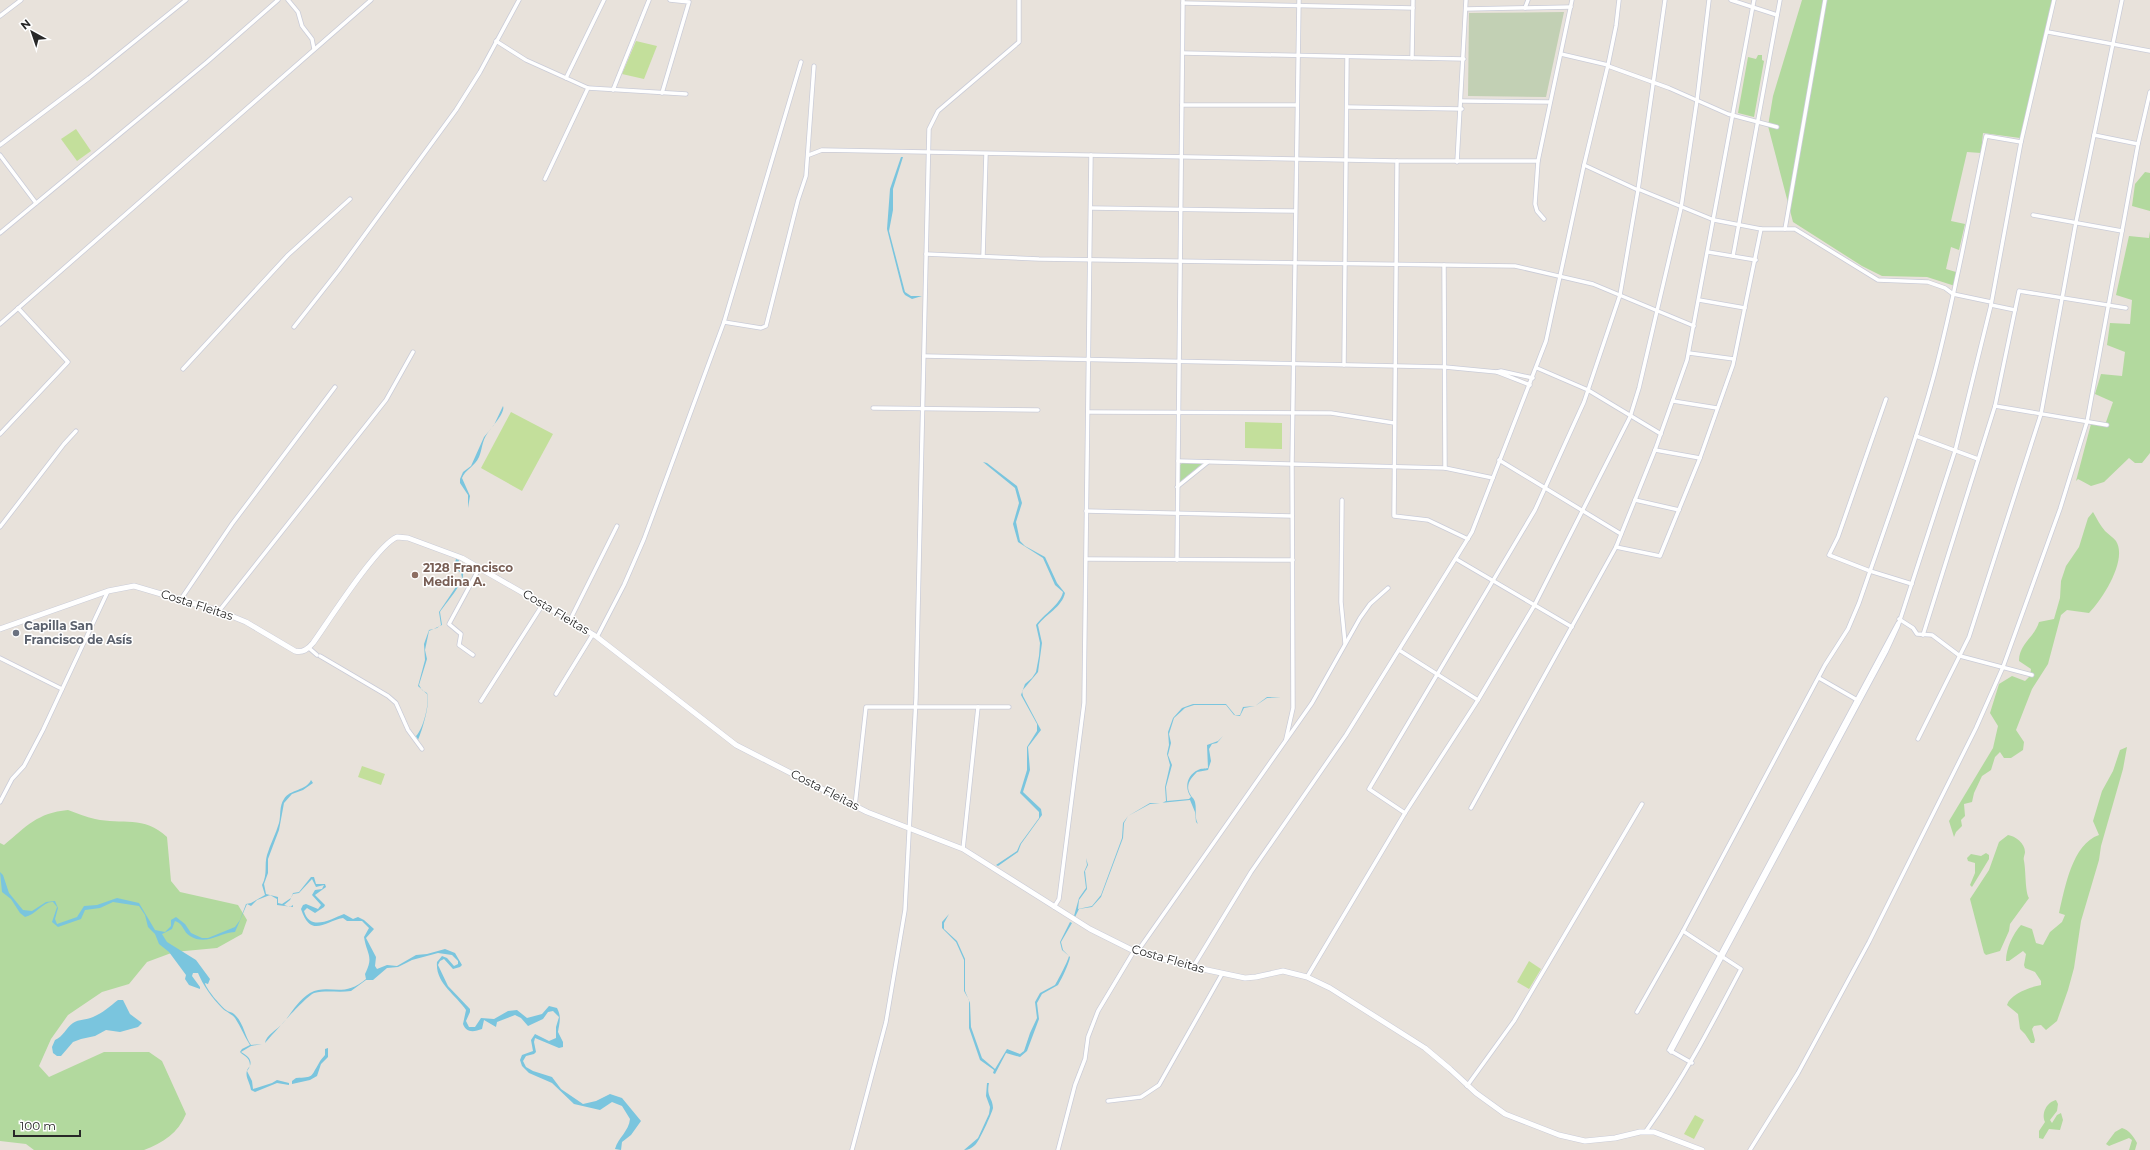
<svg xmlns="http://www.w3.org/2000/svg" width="2150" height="1150" font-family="Montserrat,sans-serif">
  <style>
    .green { fill: #b2d99e }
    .cemetery { fill: #c2d0b4 }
    .pitch { fill: #c3df9b }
    .water { fill: #7ac5de }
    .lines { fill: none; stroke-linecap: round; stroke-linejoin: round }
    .street-casing { stroke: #caccd8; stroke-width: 5 }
    .secondary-casing { stroke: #caccd8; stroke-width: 6 }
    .street { stroke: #fff; stroke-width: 3.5 }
    .secondary { stroke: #fff; stroke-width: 5 }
    .education-dot { fill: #8d6e63; stroke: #fff; stroke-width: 1.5 }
    .worship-dot { fill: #6b7280; stroke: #fff; stroke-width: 1.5 }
    .labels { text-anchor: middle; stroke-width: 3; stroke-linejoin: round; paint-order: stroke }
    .education-label { font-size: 12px; font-weight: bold; fill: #785e54; stroke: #fff; text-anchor: start }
    .street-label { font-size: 12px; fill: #282828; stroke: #fff }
    .worship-label { font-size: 12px; font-weight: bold; fill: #5b616d; stroke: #fff; text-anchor: start }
  </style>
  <rect width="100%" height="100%" fill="#e8e2db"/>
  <g class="green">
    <polygon points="1802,0 2052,0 2020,138 1983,133 1981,153 1967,152 1951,221 1965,224 1959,250 1951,247 1946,269 1956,272 1955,286 1927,277 1882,276 1862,266 1793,222 1768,126 1773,96"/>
    <polygon points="1758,55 1762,55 1762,60 1764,61 1754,117 1738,113 1748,57 1756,59"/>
    <polygon points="2145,172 2150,173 2150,211 2132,206 2135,184"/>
    <polygon points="2150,231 2150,453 2142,463 2135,463 2129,458 2104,482 2091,486 2078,479 2076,481 2091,424 2105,425 2113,402 2095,394 2101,374 2122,376 2125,352 2107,345 2110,323 2130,324 2132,300 2116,295 2129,236 2149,238"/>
    <polygon points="1182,463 1201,464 1202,464 1180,482 1180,465"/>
    <path d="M2093 512C2097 519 2100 525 2105 531 2108 534 2113 537 2116 541 2128 560 2102 600 2089 613L2067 610 2061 615 2048 664 2032 689 2016 730 2024 742 2023 750 2011 758H2004L2000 752 1995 757 1991 770 1982 776 1974 793 1972 802 1964 804 1965 816 1961 820 1962 826 1956 832 1954 837 1949 821 1993 748 1998 726 1990 713 1999 684 2012 676 2025 681 2030 676 2031 669 2019 661C2019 643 2035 637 2039 622L2054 619 2060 598 2061 581 2066 566 2079 547 2088 518Z"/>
    <path d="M2127 747 2123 769 2101 846 2099 860 2081 921 2074 968 2068 990 2057 1021 2046 1030 2041 1025 2034 1026 2032 1029 2035 1040 2034 1043H2031L2025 1034 2020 1029 2018 1014 2007 1005C2010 994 2030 987 2041 985V981L2035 972 2025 968 2024 965 2026 954 2023 951 2009 961H2006C2006 948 2013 934 2021 925L2032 929 2036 943 2043 945 2050 932 2062 922 2065 915 2059 913C2065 888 2072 844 2099 835L2093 821 2102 791 2113 771 2120 750Z"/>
    <path d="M68 810C77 813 86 817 95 819 122 825 144 815 167 837L171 881 180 892 238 905 247 920 242 934 217 948 174 952 147 962 129 984 102 992 68 1015 51 1039 39 1066 49 1077 104 1052H149L162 1061 186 1114C178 1133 163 1143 144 1150H34L26 1144 0 1141V843L4 845C27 826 37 813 68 810Z"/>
    <path d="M2008 835C2015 836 2025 843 2025 852 2025 855 2023 857 2024 861 2026 871 2025 892 2029 898L2010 924 2009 931 2000 951 1986 955 1984 953 1970 899 1989 870 1999 842Z"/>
    <polygon points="1986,853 1989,855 1989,859 1972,887 1970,885 1975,873 1975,863 1968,861 1967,858 1971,854 1981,856"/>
    <path d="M2056 1100 2058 1104 2057 1111 2050 1120 2052 1123 2057 1115 2061 1113 2063 1120 2060 1130 2049 1129 2043 1139 2039 1138V1131L2045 1122C2041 1113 2047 1102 2056 1100Z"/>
    <path d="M2122 1128C2129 1130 2134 1137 2137 1143L2135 1150H2129L2132 1140 2129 1138 2109 1146 2106 1144 2115 1132Z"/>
  </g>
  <polygon class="cemetery" points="1564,12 1546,97 1468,96 1469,13"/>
  <g class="pitch">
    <polygon points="636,41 657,46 644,79 622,74"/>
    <polygon points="76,129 91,151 77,161 61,139"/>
    <polygon points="511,412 553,434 522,491 481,468"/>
    <polygon points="1245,422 1282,423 1282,449 1245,448"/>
    <polygon points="362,766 385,774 381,785 358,777"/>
    <polygon points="1529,961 1541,969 1529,989 1517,982"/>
    <polygon points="1695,1115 1704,1120 1694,1139 1684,1134"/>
  </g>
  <g class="water">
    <polygon points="901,157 903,157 893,189 893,210 889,231 905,292 911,296 922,296 912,299 905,295 903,292 887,229 890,189"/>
    <path d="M503 406C506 412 491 428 487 434 482 441 482 450 479 457 475 466 465 470 462 478L470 496 468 508V495L460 483V479L463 472 471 466 484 437 494 425Z"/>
    <path d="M983 462 987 463 1017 486 1022 503 1016 522 1020 541 1025 546 1045 557 1057 583 1065 593C1062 607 1046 614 1038 625L1042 643 1038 672 1022 691 1023 696 1041 730 1028 747 1030 770 1023 792 1041 809 1042 815 1021 844 1018 852 998 866 996 865 1017 851 1020 844 1039 818V812L1020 793 1027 770V747L1037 731V724L1021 695 1025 684 1032 678 1036 672 1039 656 1040 643 1036 625C1044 614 1060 605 1063 592L1055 585 1043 558 1018 542 1013 524 1019 503 1015 488Z"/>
    <path d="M456 559 459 560 457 568 463 573C465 582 445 604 440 612L442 625 429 631 425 650 427 659 419 685 422 690 427 693C431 702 422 731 418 740L416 736C423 730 430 702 427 694L418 686 425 660 424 644 429 630 437 628 441 625 439 612 462 578 461 573 454 567Z"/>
    <path d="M1267 697 1281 698H1267L1255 706 1244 708 1240 716 1234 715 1226 705H1194L1185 708 1174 718 1169 734 1171 743 1168 755 1172 765 1166 787 1167 801 1189 799 1191 797C1184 788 1187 775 1198 770 1201 768 1205 769 1208 768L1207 745 1218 741 1223 736 1217 743 1212 744 1209 749 1211 761 1208 770 1197 772C1191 778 1185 785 1190 794 1192 798 1194 798 1195 802 1197 810 1194 817 1198 824L1196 822 1195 812 1190 800 1150 804 1128 816 1124 823 1123 838 1101 897 1092 907 1079 909 1075 917 1074 916 1079 898 1086 888 1084 872 1087 865 1086 858 1088 865 1085 871 1087 889 1079 900 1078 909 1092 906 1101 895 1122 838 1123 823 1128 816 1150 803H1162L1166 801 1165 787 1170 765 1167 754 1169 745 1168 732 1173 718 1182 708 1193 704H1226L1235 715H1240L1243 707 1255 706Z"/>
    <path d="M311 780 313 783 303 790 292 794 284 803 279 830 268 859V873L264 884 266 894 278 897V903L282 904 291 898 293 893 299 892 311 877H314L316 884H325L326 887 315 895 325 905 324 907 315 913 307 908 304 911C310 932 331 919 344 914L353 919 358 917 364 920 374 929 366 938 376 957 375 966 377 969 387 965 397 966 416 955 427 954 445 949 455 953 462 965 460 967 453 969 444 959 440 961 438 965 448 986 470 1009V1012L466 1021 469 1027H475L481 1018 494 1019 508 1011 517 1010 527 1018 542 1014 549 1006 557 1008C562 1017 559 1024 558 1032L563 1042V1047L559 1048 535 1038 534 1042 536 1052 534 1054 526 1056 523 1061 526 1067 533 1071 552 1077 561 1089 583 1104 596 1101 610 1094 622 1098 641 1121 631 1135 622 1142 621 1150 615 1149C618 1138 629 1131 630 1119L622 1106 612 1102 600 1110 574 1104 552 1083 529 1073 522 1066 520 1060 522 1055 533 1051 531 1040 535 1034 549 1041 556 1038V1027L559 1017 553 1011 548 1012 543 1019 528 1026 521 1018 515 1015 497 1022 496 1027 484 1020 482 1029C474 1032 466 1033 463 1024L466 1010C456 995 435 983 437 962L442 956 447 958 454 966 458 964V961L452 955 438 953 412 960 398 967 387 968 373 980H366L351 991C339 993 326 990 314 993 306 996 273 1034 265 1043 266 1035 277 1030 283 1023 291 1014 298 1000 310 993 329 983 343 999 366 979L365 974C374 956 367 955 364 937L369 928 362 921H347L343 918C325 921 311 939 301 909L303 905 306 904 318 909 321 905 312 895 315 890 322 889 324 885 316 887 312 879 299 893 293 894 290 900 284 905 290 907 293 905V907L277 905V899L270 895 257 900 251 906 247 904 235 932C218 933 206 946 190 936 183 932 184 924 175 921L172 929 162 934 167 942 196 960 210 979 208 984 205 983C206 989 220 1005 226 1010 228 1012 232 1012 234 1014 244 1023 244 1035 251 1045L262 1044 251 1046 241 1052C250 1057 254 1062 247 1071L252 1081 253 1089 272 1083 277 1080 289 1083V1085L277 1083 255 1092 251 1090C250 1081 242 1074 250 1066 250 1057 245 1057 240 1052L242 1049 250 1045C244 1036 241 1027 235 1018 232 1014 226 1012 222 1008 212 998 203 985 198 973H193L192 976 200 987V989L189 985 185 979 186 975 169 952 159 944 155 934 148 927 145 915 139 906 113 902 100 908 85 910 81 919 58 927 52 922 57 907 53 902C44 901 35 915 25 917L20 913 11 899 2 892 0 872 3 875 9 893 23 910 32 911 46 902 55 901 58 908 55 919 57 924 77 917 84 906 97 905 117 898 139 903 155 930 165 932 171 926V920L176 917 185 924 191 933 202 938H208L235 927 240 920 246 904 251 903 265 895 262 885C268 874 264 865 267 855 270 844 276 834 279 823 281 816 279 806 284 799 290 789 306 791 311 780Z"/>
    <path d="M949 914 944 923V929L957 941 965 959V991L970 1003 971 1027 982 1058 995 1069 1007 1049 1020 1054 1024 1051 1030 1033 1037 1018 1035 1002 1040 993 1055 985C1058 980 1068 961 1069 956L1062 950 1060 942 1070 922 1072 923 1061 942 1063 950 1070 957C1069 964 1062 978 1058 985L1042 994 1037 1003 1039 1019 1027 1051 1020 1057 1006 1053 995 1074 993 1073 994 1070 980 1060 969 1028V1000L964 991V960L956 942 942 928V922Z"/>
    <path d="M118 1000H123L130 1014 142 1023 138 1027 120 1032 106 1030 95 1036 81 1039 73 1042 61 1056H57L53 1053 52 1047 55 1040C63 1037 66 1028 73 1023 79 1019 86 1020 93 1017 103 1013 110 1006 118 1000Z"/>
    <path d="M328 1048V1057L321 1064 317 1076 310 1080 292 1084V1081L296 1078C314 1077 310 1078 319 1063 320 1060 323 1058 325 1055V1049Z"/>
    <path d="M987 1083H989C986 1097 993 1098 993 1108 992 1113 979 1142 975 1145 972 1148 968 1150 964 1150L978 1138 989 1114 990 1107 986 1096Z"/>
  </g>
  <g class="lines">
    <g class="street-casing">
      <g id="street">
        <polyline points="288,0 298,12 302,26 312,39 314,49"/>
        <polyline points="1731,0 1777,15"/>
        <polyline points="1183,3 1413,8"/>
        <polyline points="1525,8 1528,0"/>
        <polyline points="1466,9 1571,7"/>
        <polyline points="0,16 21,0"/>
        <polyline points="2048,32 2150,51"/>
        <polyline points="496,41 526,60 566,78"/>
        <polyline points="1183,53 1464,59"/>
        <polyline points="1561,54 1608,65"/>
        <polyline points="1412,58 1413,0"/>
        <polyline points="1608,66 1669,88 1728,114 1777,127"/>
        <polyline points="588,88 686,94"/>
        <polyline points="613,90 649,0"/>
        <polyline points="662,93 689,2 670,0"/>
        <polyline points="1462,101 1550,102"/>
        <polyline points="1182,105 1297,105"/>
        <polyline points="1347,107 1462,109"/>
        <polyline points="2094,135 2138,144"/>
        <polyline points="0,145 89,78 186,0"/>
        <polyline points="0,155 36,203"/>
        <polyline points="809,155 822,150 1397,161 1538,161"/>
        <polyline points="1397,161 1394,516 1428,520 1468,539"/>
        <polyline points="1457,162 1466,0"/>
        <polyline points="1584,165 1638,190"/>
        <polyline points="545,179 588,88 566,78 604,0"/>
        <polyline points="1638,189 1714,220 1761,229 1795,229 1878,280 1928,282 1945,288 1953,294 1991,302"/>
        <polyline points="1091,208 1295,211"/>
        <polyline points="2033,215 2122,231"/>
        <polyline points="1544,219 1537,211 1535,204 1538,161 1572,0"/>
        <polyline points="1785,229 1825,0"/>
        <polyline points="0,233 207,62 278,0"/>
        <polyline points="1708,252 1756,260"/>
        <polyline points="926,254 1039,259 1515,266 1593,284 1694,326"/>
        <polyline points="983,256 986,154"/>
        <polyline points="1733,256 1780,0"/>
        <polyline points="1444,265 1445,468"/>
        <polyline points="1699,300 1745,308"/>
        <polyline points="1991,305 2015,310"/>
        <polyline points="724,322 761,328 766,326 798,200 806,176 814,66"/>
        <polyline points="0,324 371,0"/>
        <polyline points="294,327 339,270 456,110 480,72 519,0"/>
        <polyline points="1689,353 1734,359"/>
        <polyline points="924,356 1445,367 1497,372"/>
        <polyline points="1344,365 1347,57"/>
        <polyline points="1537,368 1588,390 1661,434"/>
        <polyline points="183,369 288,255 350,199"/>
        <polyline points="1530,385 1497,372 1501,371 1533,378"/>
        <polyline points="1886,399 1838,537 1829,555 1870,571 1912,584"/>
        <polyline points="1673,401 1717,408"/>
        <polyline points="1995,406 2107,425"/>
        <polyline points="873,408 1038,410"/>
        <polyline points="1088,412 1331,413 1394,423"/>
        <polyline points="0,434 68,362 18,308"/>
        <polyline points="1916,436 1978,459"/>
        <polyline points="1655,450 1700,458"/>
        <polyline points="1499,460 1621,534"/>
        <polyline points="1178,461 1445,468 1493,478"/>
        <polyline points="1177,487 1208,462"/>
        <polyline points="1342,500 1341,602 1345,643"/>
        <polyline points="1635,500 1679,510"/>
        <polyline points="1086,511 1292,516"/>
        <polyline points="0,527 64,444 76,431"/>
        <polyline points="1616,547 1660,556 1700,458 1733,365 1761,229"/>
        <polyline points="1086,559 1293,560"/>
        <polyline points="1456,559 1572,627"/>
        <polyline points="1177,560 1183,0"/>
        <polyline points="181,599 232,524 335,387"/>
        <polyline points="219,611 386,400 413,352"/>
        <polyline points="1899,619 1913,628 1917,634 1932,635 1960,656 2032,675"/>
        <polyline points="570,620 617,526"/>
        <polyline points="1923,635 1995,406 2019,291 2126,308"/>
        <polyline points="597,637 624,585 644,539 724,322 801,62"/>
        <polyline points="309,648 317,655"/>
        <polyline points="1399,650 1478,700"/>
        <polyline points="473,655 459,645 461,634 449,624 480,567"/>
        <polyline points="320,656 388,696 396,703 408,730 422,749"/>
        <polyline points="0,658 62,689"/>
        <polyline points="1819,678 1859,701"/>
        <polyline points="556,694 593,634"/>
        <polyline points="481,701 543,604"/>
        <polyline points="1286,739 1293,708 1292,464 1299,0"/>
        <polyline points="1918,739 1969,637 2041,414 2076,222 2122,0"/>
        <polyline points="0,802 12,779 24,766 43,730 108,591"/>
        <polyline points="855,806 866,707 1009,707"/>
        <polyline points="1471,808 1616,547 1655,450 1687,360 1754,0"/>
        <polyline points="1405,813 1369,789 1535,510 1584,402 1620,295 1638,190 1665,0"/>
        <polyline points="963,849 978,707"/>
        <polyline points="1054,907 1059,899 1084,703 1091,155"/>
        <polyline points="1137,952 1312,703 1360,618 1370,604 1388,588"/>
        <polyline points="1193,967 1251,872 1346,735 1472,532 1546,341 1584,165 1608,65 1616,26 1619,0"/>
        <polyline points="1307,977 1405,813 1478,700 1534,606 1630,417 1639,388 1681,208 1697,100 1709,0"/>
        <path d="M1637 1012 1683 931 1825 665 1848 629 1859 603C1885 527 1913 452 1934 375 1955 297 1969 216 1986 136L2021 142"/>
        <polyline points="1671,1052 1886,652 1898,626 1955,451 1991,305 2021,142 2054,0"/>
        <polyline points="1692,1063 1669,1050 1898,623"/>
        <polyline points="1467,1086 1514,1021 1642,804"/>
        <polyline points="1108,1101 1141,1097 1159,1085 1222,974"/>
        <path d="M1646 1131C1684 1078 1711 1026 1741 969L1683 931"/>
        <polyline points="852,1150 886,1022 905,910 916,698 929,129 938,111 1019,42 1019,0"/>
        <polyline points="1058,1150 1075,1085 1085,1059 1088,1037 1098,1011 1134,951"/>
        <polyline points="1750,1150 1798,1073 1869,942 1976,728 2003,667 2060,509 2087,422 2138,144 2150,92"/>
      </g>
    </g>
    <g class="secondary-casing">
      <path id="secondary" d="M0 629 108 591 134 586 219 611 246 622 295 651C303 653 308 649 313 643 328 622 377 545 397 537L408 538 462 558 570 620 597 637 736 745 867 812 963 849 1090 929 1134 951 1193 967 1245 978 1256 977 1283 971 1307 977 1330 988 1425 1048 1450 1069 1476 1093 1505 1114 1559 1135 1585 1141 1615 1138 1640 1132H1654L1702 1150"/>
    </g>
    <use href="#street" class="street"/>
    <use href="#secondary" class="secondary"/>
  </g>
  <circle class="education-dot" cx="415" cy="575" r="4"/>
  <circle class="worship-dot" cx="16" cy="633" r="4"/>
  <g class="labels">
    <g class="education-label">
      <text x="423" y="572">2128 Francisco<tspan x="423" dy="14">Medina A.</tspan></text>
    </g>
    <g class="street-label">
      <text transform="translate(197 605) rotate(18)" y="4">Costa Fleitas</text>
      <text transform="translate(556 612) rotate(31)" y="4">Costa Fleitas</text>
      <text transform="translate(825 790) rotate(27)" y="4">Costa Fleitas</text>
      <text transform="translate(1168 959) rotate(16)" y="4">Costa Fleitas</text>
    </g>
    <g class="worship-label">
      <text x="24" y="630">Capilla San<tspan x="24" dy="14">Francisco de Asís</tspan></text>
    </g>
  </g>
  <g transform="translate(32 32) rotate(320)" stroke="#ffffff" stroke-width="3" paint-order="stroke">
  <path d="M0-3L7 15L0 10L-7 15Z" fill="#282828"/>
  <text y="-6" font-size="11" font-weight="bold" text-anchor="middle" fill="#282828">N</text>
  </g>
  <path d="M14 1130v6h66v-6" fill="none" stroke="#282828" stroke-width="2"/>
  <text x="20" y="1130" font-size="12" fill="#282828" stroke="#ffffff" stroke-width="3" paint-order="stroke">100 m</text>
</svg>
